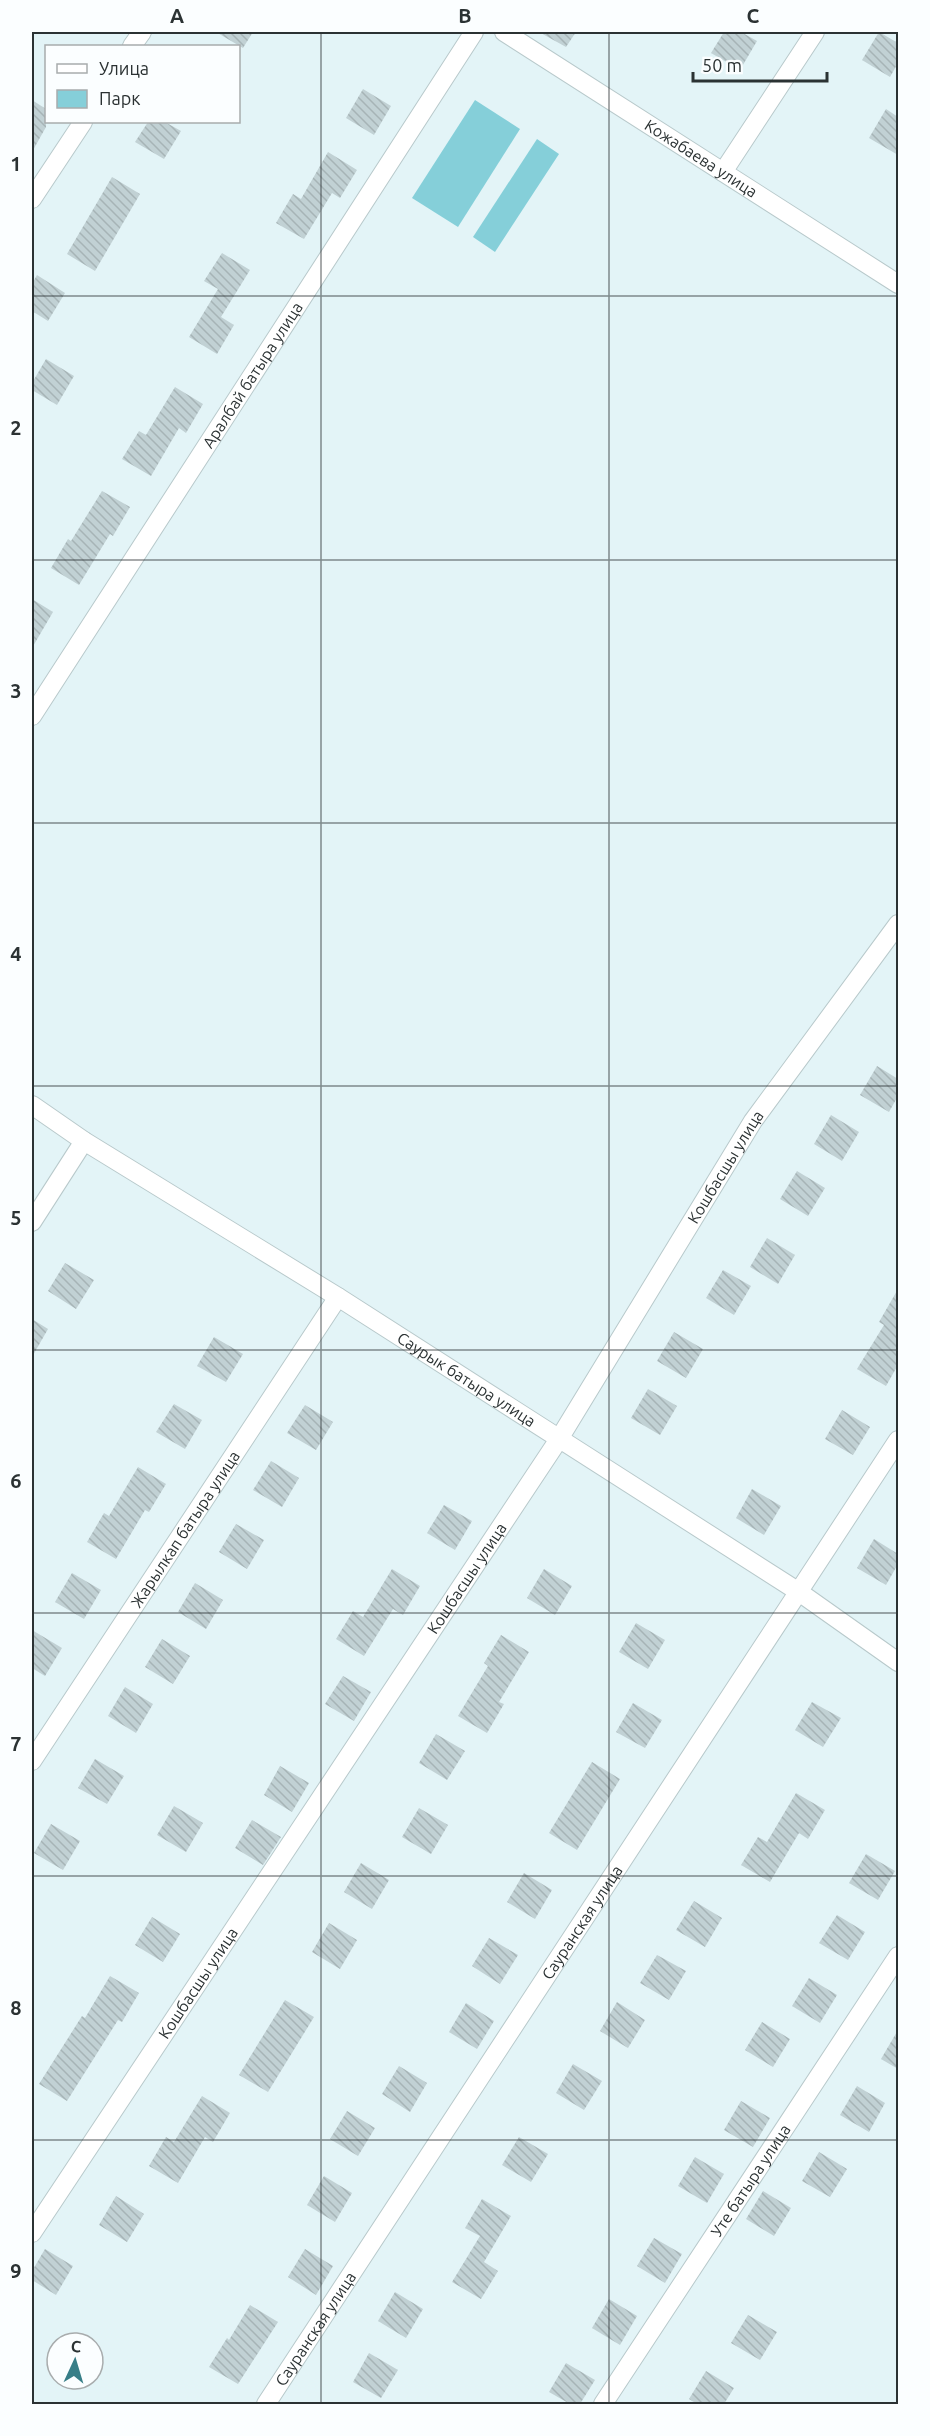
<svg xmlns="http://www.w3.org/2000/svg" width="930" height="2436" font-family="Ubuntu,sans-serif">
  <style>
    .park { fill: #85cfd9 }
    .building { fill: url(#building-back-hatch) }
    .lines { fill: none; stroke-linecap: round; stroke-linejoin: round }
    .minor-casing { stroke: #b8c9cb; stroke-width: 20 }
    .minor { stroke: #fff; stroke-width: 18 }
    .grid { fill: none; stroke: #2b3233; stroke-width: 1.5; stroke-opacity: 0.55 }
    .labels { text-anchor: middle; stroke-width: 6; stroke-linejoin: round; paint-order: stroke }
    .street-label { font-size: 16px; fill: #2b3233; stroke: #fbfeff }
    .neatline { fill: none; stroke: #2b3233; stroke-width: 2 }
    .grid-label { font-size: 20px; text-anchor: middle; font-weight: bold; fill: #2b3233 }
  </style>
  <defs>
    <pattern id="building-back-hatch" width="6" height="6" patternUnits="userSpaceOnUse" patternTransform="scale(1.5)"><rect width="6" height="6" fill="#c1d1d4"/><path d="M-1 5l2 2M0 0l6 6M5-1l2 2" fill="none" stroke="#a6b4b6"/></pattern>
  </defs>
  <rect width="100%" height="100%" fill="#e3f4f7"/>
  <g class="park">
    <polygon points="475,100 520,129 458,227 412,198"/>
    <polygon points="537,139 559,154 495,252 473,237"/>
  </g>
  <g class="building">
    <polygon points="216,32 253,32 243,48"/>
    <polygon points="539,32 576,32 566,47"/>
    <polygon points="724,32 741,32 757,41 740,70 711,53"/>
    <polygon points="879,32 898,43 898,63 890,77 862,60"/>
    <polygon points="363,89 391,106 374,135 346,118"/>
    <polygon points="32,100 46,109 46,127 32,152"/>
    <polygon points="886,109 898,117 898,155 869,138"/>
    <polygon points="148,122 165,122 181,131 164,159 135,142"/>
    <polygon points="328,152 357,170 340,198 332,193 304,239 276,223 293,194 301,199"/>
    <polygon points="112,177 140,194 95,271 67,254"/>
    <polygon points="222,253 250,270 221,317 234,325 217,354 189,337 218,289 204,281"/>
    <polygon points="37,275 65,293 48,321 32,311 32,284"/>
    <polygon points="46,359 74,376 57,405 32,390 32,383"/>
    <polygon points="175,387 203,404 186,433 179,428 151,476 122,459 139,431 146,435"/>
    <polygon points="102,491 130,507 113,536 110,534 79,585 51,568 68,539 71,541"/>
    <polygon points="32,599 53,612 32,648"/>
    <polygon points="877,1066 898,1079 898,1096 889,1112 860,1095"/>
    <polygon points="831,1115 859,1132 842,1161 814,1144"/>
    <polygon points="797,1171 825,1188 808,1216 780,1199"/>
    <polygon points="767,1238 795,1255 778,1284 750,1267"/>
    <polygon points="65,1263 94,1280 76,1309 48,1291"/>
    <polygon points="723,1270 751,1286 734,1315 706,1298"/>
    <polygon points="898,1289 898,1365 886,1386 857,1369 884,1325 879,1322"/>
    <polygon points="32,1319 48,1329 32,1357"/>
    <polygon points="674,1332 703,1349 686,1378 657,1361"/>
    <polygon points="214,1337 243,1354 226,1382 197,1366"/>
    <polygon points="648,1389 677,1406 660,1435 631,1418"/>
    <polygon points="174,1404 202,1420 185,1449 156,1432"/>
    <polygon points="305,1405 333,1422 316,1450 287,1433"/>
    <polygon points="842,1410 870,1427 853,1455 825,1439"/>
    <polygon points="271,1461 299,1478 282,1507 253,1490"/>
    <polygon points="138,1467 166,1484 149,1512 145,1510 116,1559 87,1542 104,1513 109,1516"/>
    <polygon points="752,1489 781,1506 764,1535 736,1518"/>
    <polygon points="444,1505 472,1521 455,1550 427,1533"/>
    <polygon points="236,1524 264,1540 247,1569 219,1552"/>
    <polygon points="874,1539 898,1554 898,1564 886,1585 857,1568"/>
    <polygon points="392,1569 420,1586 403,1615 393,1609 364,1656 336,1639 353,1611 363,1617"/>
    <polygon points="544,1569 572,1586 555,1615 527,1598"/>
    <polygon points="72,1573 101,1590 84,1619 55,1602"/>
    <polygon points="195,1583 223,1600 206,1629 178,1612"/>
    <polygon points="636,1623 665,1640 648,1669 619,1652"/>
    <polygon points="32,1630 62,1648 45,1676 32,1668"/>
    <polygon points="501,1635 529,1652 499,1702 504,1704 487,1733 458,1716 488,1666 484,1663"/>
    <polygon points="162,1639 190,1656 173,1684 145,1667"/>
    <polygon points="343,1676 371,1692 354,1721 325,1704"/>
    <polygon points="125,1687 153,1704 136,1733 108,1716"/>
    <polygon points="812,1702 841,1718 823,1747 795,1730"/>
    <polygon points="633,1703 662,1720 645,1748 616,1732"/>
    <polygon points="436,1734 465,1751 447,1780 419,1763"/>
    <polygon points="95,1759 124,1776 107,1804 78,1788"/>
    <polygon points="592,1762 620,1779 577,1850 549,1833"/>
    <polygon points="280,1766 309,1783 292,1812 264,1795"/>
    <polygon points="796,1793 825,1810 808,1839 799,1833 770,1882 741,1865 758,1837 767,1842"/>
    <polygon points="174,1806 203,1823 186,1852 157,1835"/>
    <polygon points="419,1808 448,1825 431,1854 402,1837"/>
    <polygon points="252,1820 281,1837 263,1865 235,1848"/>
    <polygon points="51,1824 80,1841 63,1870 34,1853"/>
    <polygon points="866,1854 895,1871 878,1900 849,1883"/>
    <polygon points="361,1863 389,1880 372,1909 344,1892"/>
    <polygon points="524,1873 552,1890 535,1919 507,1902"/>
    <polygon points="694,1901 722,1918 705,1947 676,1930"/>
    <polygon points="837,1915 865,1932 848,1960 819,1943"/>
    <polygon points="152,1917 180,1934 163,1962 135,1945"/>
    <polygon points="329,1923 357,1940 340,1969 312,1952"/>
    <polygon points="489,1938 518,1955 500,1984 472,1966"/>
    <polygon points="657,1955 686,1971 669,2000 640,1983"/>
    <polygon points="110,1976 139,1993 122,2022 118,2020 67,2101 39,2084 82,2016 85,2018"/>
    <polygon points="809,1978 837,1995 820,2023 792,2006"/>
    <polygon points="285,2000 314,2017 268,2092 239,2075"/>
    <polygon points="617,2002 645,2020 628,2048 600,2031"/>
    <polygon points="466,2003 494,2021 477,2049 449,2032"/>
    <polygon points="762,2022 790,2039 773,2067 745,2050"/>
    <polygon points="898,2030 898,2069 881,2059"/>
    <polygon points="573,2064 602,2081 584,2110 556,2093"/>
    <polygon points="399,2066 427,2083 410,2112 382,2094"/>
    <polygon points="857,2086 885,2103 869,2132 840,2115"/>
    <polygon points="202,2096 230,2113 213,2142 205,2137 178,2183 149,2166 166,2137 174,2142"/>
    <polygon points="741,2101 770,2118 753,2147 724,2130"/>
    <polygon points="347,2111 375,2128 358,2156 330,2139"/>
    <polygon points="519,2137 548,2154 531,2182 502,2165"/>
    <polygon points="819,2152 847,2169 830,2197 802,2181"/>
    <polygon points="695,2157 724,2174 707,2203 678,2186"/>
    <polygon points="324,2176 352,2193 335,2222 307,2205"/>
    <polygon points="763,2191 791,2208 774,2236 746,2219"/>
    <polygon points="116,2196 144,2214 127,2242 99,2225"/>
    <polygon points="482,2199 511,2216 484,2262 498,2271 481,2299 452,2282 480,2236 465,2228"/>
    <polygon points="654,2238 682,2254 665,2283 637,2266"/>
    <polygon points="45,2249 73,2266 56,2295 32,2280 32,2271"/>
    <polygon points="305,2249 333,2266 316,2295 288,2277"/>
    <polygon points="395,2292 423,2309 406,2338 378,2321"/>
    <polygon points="609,2299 637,2316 620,2345 592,2328"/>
    <polygon points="250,2305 278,2322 238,2384 209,2367 227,2338 229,2340"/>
    <polygon points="748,2315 777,2332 760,2360 731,2343"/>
    <polygon points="369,2353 398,2370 381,2398 353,2382"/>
    <polygon points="566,2363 595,2380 580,2404 570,2404 549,2392"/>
    <polygon points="706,2371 734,2388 724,2404 697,2404 689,2399"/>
  </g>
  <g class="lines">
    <g class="minor-casing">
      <g id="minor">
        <path id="s1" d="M504 32 898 284"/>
        <polyline points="132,46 142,32"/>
        <polyline points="723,172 815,32"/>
        <polyline points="32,199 83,122"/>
        <path id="s2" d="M32 716 474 32"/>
        <path id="s3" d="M32 1105 84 1141 338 1297 799 1592 898 1662"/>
        <polyline points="32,1222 84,1141"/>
        <path id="s4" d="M32 1761 338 1297"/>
        <path id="s5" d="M32 2233 559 1439 753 1121 898 924"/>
        <path id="s6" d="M266 2404 898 1440"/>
        <path id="s7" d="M603 2404 898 1956"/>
      </g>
    </g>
    <use href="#minor" class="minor"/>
  </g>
  <path class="grid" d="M321 32V2404M609 32V2404M32 296H898M32 560H898M32 823H898M32 1086H898M32 1350H898M32 1613H898M32 1876H898M32 2140H898"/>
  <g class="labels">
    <g class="street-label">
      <text dy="6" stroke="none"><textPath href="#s1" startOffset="234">Кожабаева улица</textPath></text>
      <text dy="6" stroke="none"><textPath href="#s2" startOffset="406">Аралбай батыра улица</textPath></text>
      <text dy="6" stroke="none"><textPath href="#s5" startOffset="1272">Кошбасшы улица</textPath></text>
      <text dy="6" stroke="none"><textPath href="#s3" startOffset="514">Саурык батыра улица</textPath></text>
      <text dy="6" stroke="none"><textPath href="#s4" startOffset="278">Жарылкап батыра улица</textPath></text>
      <text dy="6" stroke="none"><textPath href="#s5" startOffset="786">Кошбасшы улица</textPath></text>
      <text dy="6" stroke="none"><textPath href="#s6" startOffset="576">Сауранская улица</textPath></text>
      <text dy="6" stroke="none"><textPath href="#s5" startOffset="300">Кошбасшы улица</textPath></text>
      <text dy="6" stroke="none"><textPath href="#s7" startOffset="268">Уте батыра улица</textPath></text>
      <text dy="6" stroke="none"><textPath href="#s6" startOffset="90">Сауранская улица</textPath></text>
    </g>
  </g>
  <rect width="930" height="2436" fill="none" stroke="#fbfeff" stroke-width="66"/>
  <rect x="45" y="45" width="195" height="78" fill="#fbfeff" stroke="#a8acad" stroke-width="1.5"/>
  <rect x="57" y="64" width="30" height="9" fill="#ffffff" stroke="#a8acad" stroke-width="1.5"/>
  <text x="99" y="75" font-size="18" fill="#2b3233">Улица</text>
  <rect x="57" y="90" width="30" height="18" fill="#85cfd9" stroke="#a8acad" stroke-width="1.5"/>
  <text x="99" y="105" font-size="18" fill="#2b3233">Парк</text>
  <g transform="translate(75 2361) rotate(4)"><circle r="28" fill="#fbfeff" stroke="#a8acad" stroke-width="1.5"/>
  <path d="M0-4.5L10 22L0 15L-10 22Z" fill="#377e87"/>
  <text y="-9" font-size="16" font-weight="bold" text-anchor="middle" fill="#2b3233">С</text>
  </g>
  <path d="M693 72v9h134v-9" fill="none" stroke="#2b3233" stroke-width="3"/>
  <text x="702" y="72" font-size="18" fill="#2b3233" stroke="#fbfeff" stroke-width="4.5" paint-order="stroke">50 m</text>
  <rect x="33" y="33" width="864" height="2370" class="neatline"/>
  <g class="grid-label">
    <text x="177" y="23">A</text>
    <text x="465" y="23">B</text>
    <text x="753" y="23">C</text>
    <text x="16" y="171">1</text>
    <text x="16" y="435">2</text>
    <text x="16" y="698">3</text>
    <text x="16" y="961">4</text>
    <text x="16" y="1225">5</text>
    <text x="16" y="1488">6</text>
    <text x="16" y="1751">7</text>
    <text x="16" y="2015">8</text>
    <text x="16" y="2278">9</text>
  </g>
</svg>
